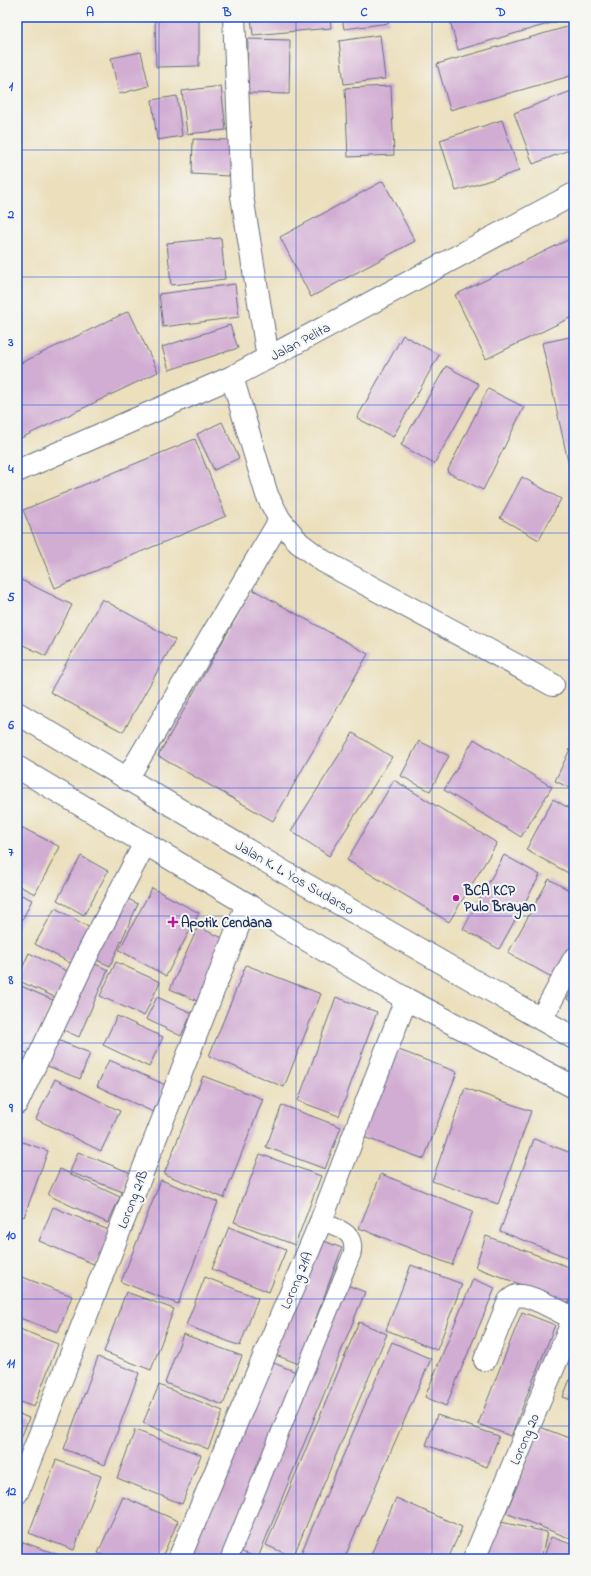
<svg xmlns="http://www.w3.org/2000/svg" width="591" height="1576" font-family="'Indie Flower',sans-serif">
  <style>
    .building { fill: #d2add3 }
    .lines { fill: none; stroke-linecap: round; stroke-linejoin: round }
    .lane-casing { stroke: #646d7f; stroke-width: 19 }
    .street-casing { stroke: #646d7f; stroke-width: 24 }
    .secondary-casing { stroke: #646d7f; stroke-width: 24 }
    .primary-casing { stroke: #646d7f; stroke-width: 24 }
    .lane { stroke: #fff; stroke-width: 17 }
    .street { stroke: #fff; stroke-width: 22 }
    .secondary { stroke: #fff; stroke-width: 22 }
    .primary { stroke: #fff; stroke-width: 22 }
    .grid { fill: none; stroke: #1d4ed8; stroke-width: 1; stroke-opacity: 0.55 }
    .poi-dot { fill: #b5179e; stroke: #f6f6f2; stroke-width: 1.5 }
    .labels { text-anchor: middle; stroke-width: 4; stroke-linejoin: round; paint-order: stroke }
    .street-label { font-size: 14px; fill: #1b2f5e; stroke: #f6f6f2 }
    .poi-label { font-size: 14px; font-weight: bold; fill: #1b2f5e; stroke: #f6f6f2; text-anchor: start }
    .neatline { fill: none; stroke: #1d4ed8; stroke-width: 1.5 }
    .grid-label { font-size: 13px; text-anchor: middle; font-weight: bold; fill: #1d4ed8 }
  </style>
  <rect width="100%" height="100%" fill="#f6f6f2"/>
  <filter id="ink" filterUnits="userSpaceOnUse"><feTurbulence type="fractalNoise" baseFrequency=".025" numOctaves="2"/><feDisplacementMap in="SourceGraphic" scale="8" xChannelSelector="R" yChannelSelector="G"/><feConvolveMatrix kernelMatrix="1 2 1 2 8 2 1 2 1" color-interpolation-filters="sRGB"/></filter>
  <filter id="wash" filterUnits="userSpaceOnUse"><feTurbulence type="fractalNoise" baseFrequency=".012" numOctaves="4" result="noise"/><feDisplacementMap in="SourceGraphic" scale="16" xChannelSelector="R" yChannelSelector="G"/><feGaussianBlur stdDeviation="0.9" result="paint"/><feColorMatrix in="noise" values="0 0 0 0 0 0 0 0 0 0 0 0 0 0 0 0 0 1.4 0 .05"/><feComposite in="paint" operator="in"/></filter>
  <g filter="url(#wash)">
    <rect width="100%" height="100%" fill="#ebdfbc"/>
    <g id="blocks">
      <g class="building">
        <polygon points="155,17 199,17 199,66 156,67"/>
        <polygon points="251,17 330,17 331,28 253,35"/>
        <polygon points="342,17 388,17 389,23 344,29"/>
        <polygon points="449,17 572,17 458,50"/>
        <polygon points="574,25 574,75 450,110 437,64"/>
        <polygon points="380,35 385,79 344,84 339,41"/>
        <polygon points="248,39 290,40 289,94 247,93"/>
        <polygon points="141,52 149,86 119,94 111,58"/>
        <polygon points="221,86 226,130 187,134 182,91"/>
        <polygon points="391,86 394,155 348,157 345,88"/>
        <polygon points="574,90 574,148 533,164 514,113"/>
        <polygon points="177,96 182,136 157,140 152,100"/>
        <polygon points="502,120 519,171 456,191 440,140"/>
        <polygon points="193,139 230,140 229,176 192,174"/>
        <polygon points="383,181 415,241 311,297 280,237"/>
        <polygon points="574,237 574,316 486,359 455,295"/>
        <polygon points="221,238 225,279 171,285 167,243"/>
        <polygon points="235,284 239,317 163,327 159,294"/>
        <polygon points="129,311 158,372 17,440 17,365"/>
        <polygon points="230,325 238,348 169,370 162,347"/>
        <polygon points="403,335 439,355 393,437 357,418"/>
        <polygon points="574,336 574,484 573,484 542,343"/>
        <polygon points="446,366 479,384 434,464 401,445"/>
        <polygon points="488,389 524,407 483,490 447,472"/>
        <polygon points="222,422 239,458 214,470 197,434"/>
        <polygon points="195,439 226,516 55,588 23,510"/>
        <polygon points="522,477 561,499 539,540 500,518"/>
        <polygon points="17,578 72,605 46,656 17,642"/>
        <polygon points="252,589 368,654 273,821 158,756"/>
        <polygon points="102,599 175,640 123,732 50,692"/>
        <polygon points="353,733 392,757 329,856 291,831"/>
        <polygon points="474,739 552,787 521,837 444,790"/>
        <polygon points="419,741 449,756 430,791 401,776"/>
        <polygon points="574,741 574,790 555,781"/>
        <polygon points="394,780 497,843 449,922 347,860"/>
        <polygon points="553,799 574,811 574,876 526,850"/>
        <polygon points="21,827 60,847 35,894 17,885 17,835"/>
        <polygon points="504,855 540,875 499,949 463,929"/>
        <polygon points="81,856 108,871 84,915 57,900"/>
        <polygon points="549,879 574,893 574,950 557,980 508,953"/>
        <polygon points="152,888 199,913 166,976 119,950"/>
        <polygon points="17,893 32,900 17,930"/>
        <polygon points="120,895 138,904 110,966 92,958"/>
        <polygon points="55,908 94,930 74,965 35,944"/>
        <polygon points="198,927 225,939 197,1001 170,989"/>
        <polygon points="29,953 69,972 57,998 17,980"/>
        <polygon points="87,960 108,970 79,1037 57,1027"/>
        <polygon points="116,962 160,982 144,1016 100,996"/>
        <polygon points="246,965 321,994 284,1087 209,1056"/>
        <polygon points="21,986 53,1000 29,1054 17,1049 17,995"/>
        <polygon points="574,987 574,1003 567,999"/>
        <polygon points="157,997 192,1013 181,1036 146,1019"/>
        <polygon points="336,997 377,1012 339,1116 298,1101"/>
        <polygon points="117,1016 163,1037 149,1067 103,1045"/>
        <polygon points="55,1039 90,1053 80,1079 45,1065"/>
        <polygon points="391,1047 457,1072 424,1159 358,1135"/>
        <polygon points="17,1056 27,1060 17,1084"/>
        <polygon points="109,1060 166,1085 153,1112 97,1086"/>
        <polygon points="203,1076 263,1099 224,1198 164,1174"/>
        <polygon points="55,1079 120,1111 101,1151 36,1119"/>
        <polygon points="465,1088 531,1111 498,1204 432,1181"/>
        <polygon points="282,1105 341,1127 325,1169 266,1147"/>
        <polygon points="534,1139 574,1154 574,1260 500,1231"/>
        <polygon points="17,1140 48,1151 24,1217 17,1214"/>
        <polygon points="78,1152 131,1173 123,1192 70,1172"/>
        <polygon points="260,1154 321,1176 295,1245 234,1222"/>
        <polygon points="60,1169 120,1197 108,1223 48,1195"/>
        <polygon points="381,1174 473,1211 452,1265 359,1228"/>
        <polygon points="161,1180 218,1202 178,1304 121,1282"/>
        <polygon points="53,1207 111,1231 96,1265 39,1241"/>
        <polygon points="229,1227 286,1250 269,1292 212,1269"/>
        <polygon points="486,1236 574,1269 574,1290 569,1303 475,1267"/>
        <polygon points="316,1238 342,1248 299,1364 273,1354"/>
        <polygon points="411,1265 462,1284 437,1350 386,1330"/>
        <polygon points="17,1275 72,1296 58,1332 17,1317"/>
        <polygon points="205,1277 258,1298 240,1346 186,1325"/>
        <polygon points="473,1279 495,1288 446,1406 425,1397"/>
        <polygon points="342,1283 365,1292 258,1558 235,1549"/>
        <polygon points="126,1292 174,1309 151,1370 104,1352"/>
        <polygon points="522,1312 555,1325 511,1436 478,1424"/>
        <polygon points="359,1322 387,1334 293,1557 266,1545"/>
        <polygon points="17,1328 58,1344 34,1407 17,1401"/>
        <polygon points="183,1334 242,1356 223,1405 165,1383"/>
        <polygon points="392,1342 431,1359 344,1559 302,1559 299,1558"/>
        <polygon points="98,1357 139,1373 105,1465 64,1449"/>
        <polygon points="269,1361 296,1372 222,1559 188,1559"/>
        <polygon points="574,1369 574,1401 563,1397"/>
        <polygon points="159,1385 223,1411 208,1449 143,1423"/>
        <polygon points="17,1413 29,1418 17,1448"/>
        <polygon points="437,1415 499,1436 487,1467 426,1445"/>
        <polygon points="540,1427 574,1440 574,1540 506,1513"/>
        <polygon points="135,1430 201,1455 182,1504 117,1478"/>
        <polygon points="56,1460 101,1476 74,1550 29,1533"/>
        <polygon points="123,1497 178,1521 161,1559 113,1559 98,1553"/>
        <polygon points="396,1498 462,1527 448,1559 369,1559"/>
        <polygon points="496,1521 547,1532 541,1559 488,1559"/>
        <polygon points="551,1537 574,1545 574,1559 543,1559"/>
        <polygon points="23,1542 70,1559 17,1559"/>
      </g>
    </g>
  </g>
  <g filter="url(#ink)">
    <use href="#blocks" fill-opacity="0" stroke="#646d7f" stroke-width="1"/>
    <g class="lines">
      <g class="lane-casing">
        <path id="lane" d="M229 1559 352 1254C357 1231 337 1228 321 1221"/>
      </g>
      <g class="street-casing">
        <g id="street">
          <polyline points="234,17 242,196 268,358"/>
          <polyline points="232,377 267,495 280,520 299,543 323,561 553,685"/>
          <polyline points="127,779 280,520"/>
          <polyline points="541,1019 574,959"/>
          <polyline points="17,1103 89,951 145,843"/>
          <path d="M485 1360 509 1301C512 1299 514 1296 517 1296 528 1293 563 1313 574 1319"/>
          <polyline points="17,1493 247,904"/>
          <polyline points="179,1559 321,1221 406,999"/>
          <polyline points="474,1559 574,1318"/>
        </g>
      </g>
      <g class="secondary-casing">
        <polyline id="secondary" points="17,471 232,377 574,194"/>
      </g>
      <g class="primary-casing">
        <g id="primary">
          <polyline points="17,713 284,872 574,1038"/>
          <polyline points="17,767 406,999 574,1087"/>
        </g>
      </g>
      <use href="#lane" class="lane"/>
      <use href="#street" class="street"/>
      <use href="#secondary" class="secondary"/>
      <use href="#primary" class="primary"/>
    </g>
  </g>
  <path class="grid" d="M159 17V1559M296 17V1559M432 17V1559M17 150H574M17 277H574M17 405H574M17 533H574M17 660H574M17 788H574M17 916H574M17 1043H574M17 1171H574M17 1299H574M17 1426H574"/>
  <g class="poi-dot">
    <circle cx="456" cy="898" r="4"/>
    <path d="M171 916h4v4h4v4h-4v4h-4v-4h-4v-4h4z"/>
  </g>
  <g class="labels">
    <g class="street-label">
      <text transform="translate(300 341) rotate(-28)" y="5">Jalan Pelita</text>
      <text transform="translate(295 877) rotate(30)" y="5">Jalan K. L. Yos Sudarso</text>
      <text transform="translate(132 1199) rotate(-69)" y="5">Lorong 21B</text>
      <text transform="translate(296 1280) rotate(-67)" y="5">Lorong 21A</text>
      <text transform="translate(524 1439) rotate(-67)" y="5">Lorong 20</text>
    </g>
    <g class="poi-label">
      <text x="464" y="895">BCA KCP<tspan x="464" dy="16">Pulo Brayan</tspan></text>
      <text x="181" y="927">Apotik Cendana</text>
    </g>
  </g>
  <rect width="591" height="1576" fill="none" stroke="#f6f6f2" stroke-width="44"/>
  <rect x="22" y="22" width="547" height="1532" class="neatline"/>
  <g class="grid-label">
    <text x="90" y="16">A</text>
    <text x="227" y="16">B</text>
    <text x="364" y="16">C</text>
    <text x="501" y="16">D</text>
    <text x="11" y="90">1</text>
    <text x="11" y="218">2</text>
    <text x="11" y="346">3</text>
    <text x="11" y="473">4</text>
    <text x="11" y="601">5</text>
    <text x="11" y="729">6</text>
    <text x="11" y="856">7</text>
    <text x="11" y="984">8</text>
    <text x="11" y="1112">9</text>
    <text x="11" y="1239">10</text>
    <text x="11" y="1367">11</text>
    <text x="11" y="1495">12</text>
  </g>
</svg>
